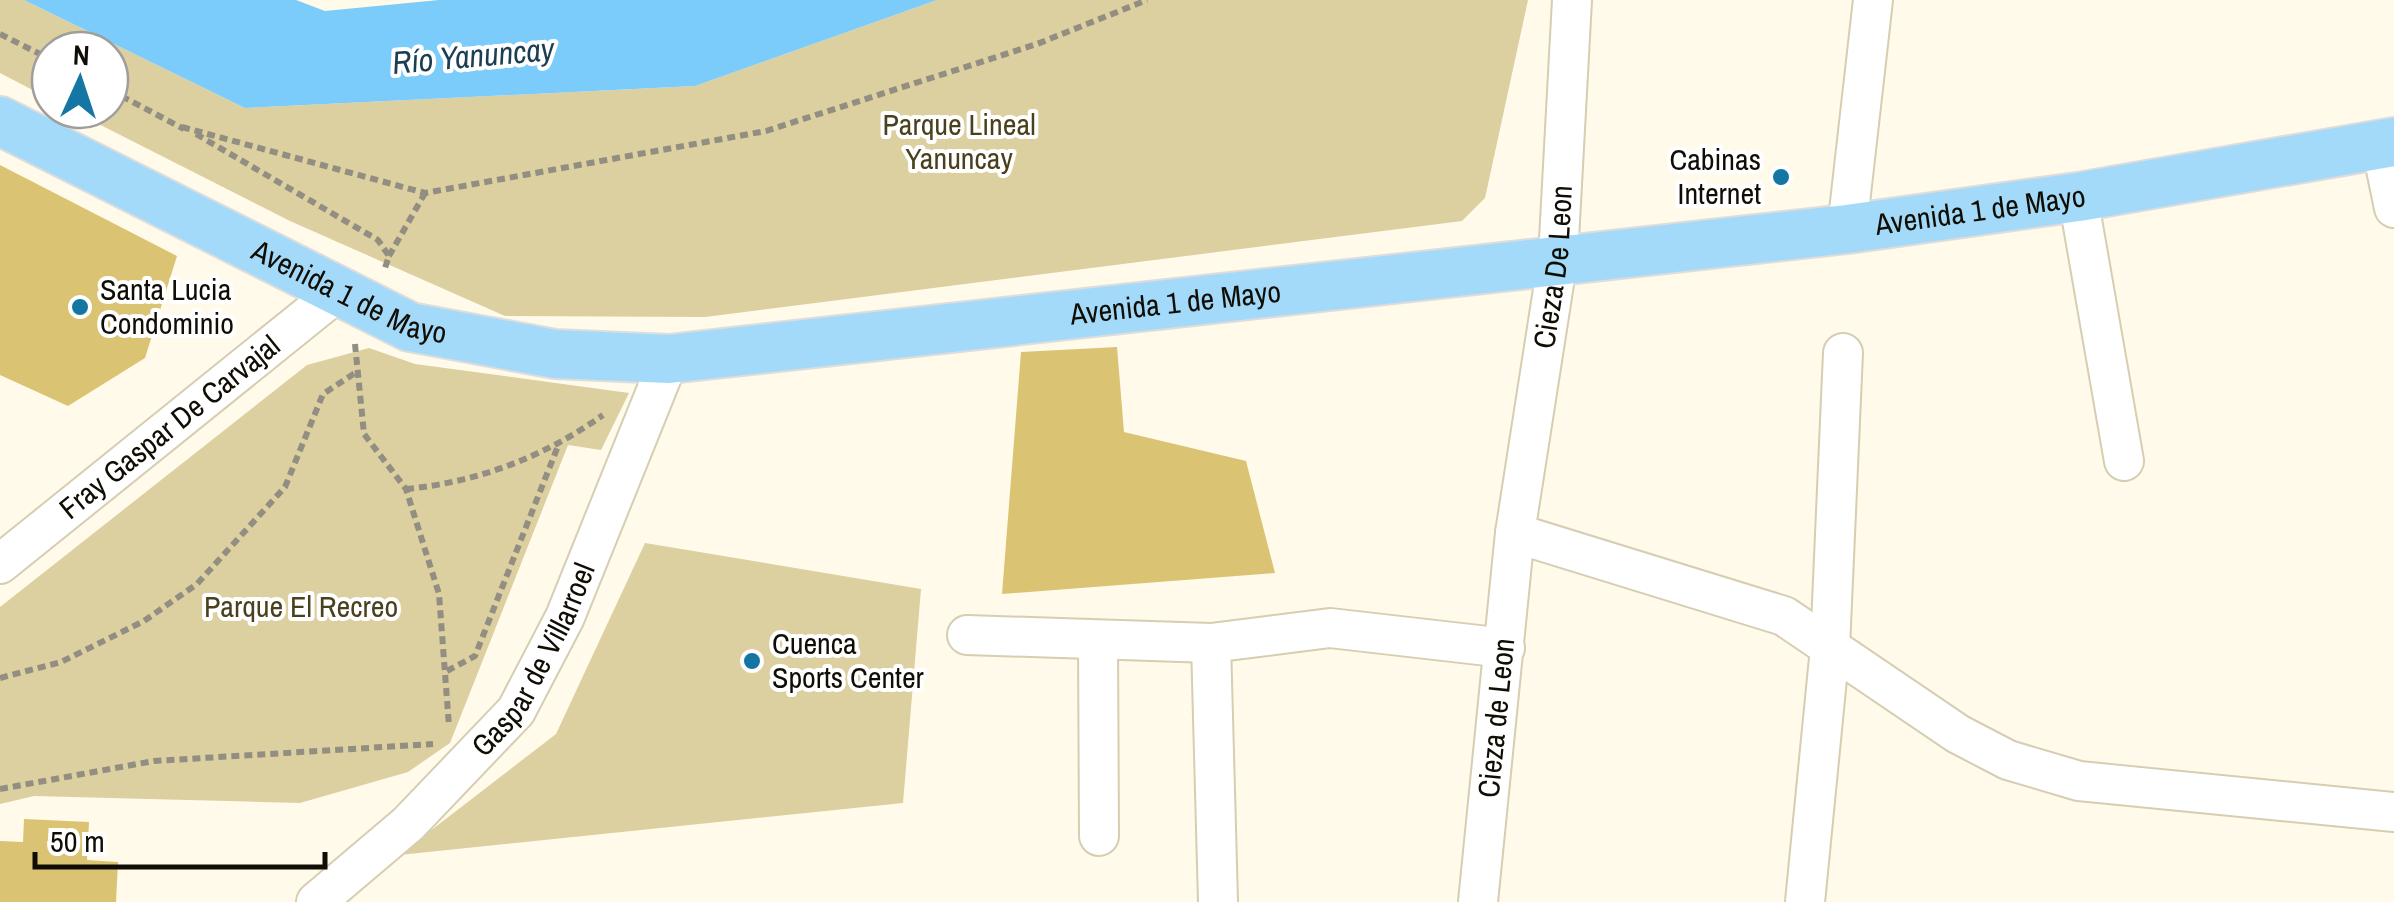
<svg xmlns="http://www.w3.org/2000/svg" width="2394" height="902" font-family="'Archivo Narrow',sans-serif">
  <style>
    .green { fill: #dccfa0 }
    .water { fill: #7bccfa }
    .building { fill: #dac474 }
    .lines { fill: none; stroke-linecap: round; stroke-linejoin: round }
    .minor-casing { stroke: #d5ceb2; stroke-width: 42 }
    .major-casing { stroke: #dedddc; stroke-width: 52 }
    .path { stroke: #928e81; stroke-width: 6; stroke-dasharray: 8 5; stroke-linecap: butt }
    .minor { stroke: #fff; stroke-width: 38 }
    .major { stroke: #a3dafa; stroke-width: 48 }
    .poi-dot { fill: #1576a3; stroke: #fff; stroke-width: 4 }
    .labels { text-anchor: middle; stroke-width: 8; stroke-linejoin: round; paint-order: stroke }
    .park-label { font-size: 30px; fill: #4a401d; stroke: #fff }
    .poi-label { font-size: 30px; fill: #100d05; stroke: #fff; text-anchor: start }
    .street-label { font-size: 30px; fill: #100d05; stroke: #fff }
    .water-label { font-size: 32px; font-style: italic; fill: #1b3e52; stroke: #fff }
  </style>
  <rect width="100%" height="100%" fill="#fffae9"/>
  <g class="green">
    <polygon points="0,0 24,0 245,108 695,86 937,0 1528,0 1485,198 1462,221 705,317 505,316 290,221 71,110 110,110 110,50 50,50 50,99 0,73"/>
    <polygon points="369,348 415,364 629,393 601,450 568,445 450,743 408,772 300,803 34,796 0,804 0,607 307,365"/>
    <polygon points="645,543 921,589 903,803 399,855 556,734"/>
  </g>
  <polygon class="water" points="24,0 296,0 325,11 439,0 937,0 695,86 245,108"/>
  <g class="building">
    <polygon points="0,165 177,256 145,358 68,406 0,375"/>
    <polygon points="1117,347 1124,432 1246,461 1275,573 1002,594 1021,352"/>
    <polygon points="24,819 89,822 87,860 118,862 116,902 0,902 0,841 23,842"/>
  </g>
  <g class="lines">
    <g class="minor-casing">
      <g id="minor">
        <polyline points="2381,145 2394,208"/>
        <polyline points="2078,197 2124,461"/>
        <polyline points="1847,229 1873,0"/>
        <polyline points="1515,533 1784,616 1958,734 2008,760 2079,781 2394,812"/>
        <path id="s1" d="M0 564 340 290"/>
        <polyline points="967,635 1211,643 1330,628 1505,648"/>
        <polyline points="1098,641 1099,836"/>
        <polyline points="1211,643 1218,902"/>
        <path id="s2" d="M316 902 408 824 516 711 565 617 669 359"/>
        <path id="s3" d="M1478 902 1515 533 1558 258 1572 0"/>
        <polyline points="1805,902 1830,648 1843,353"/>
      </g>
    </g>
    <g class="major-casing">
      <g id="major">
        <path id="s4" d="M0 121 410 327 555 354 669 359 1847 229 2078 197 2394 142"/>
      </g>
    </g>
    <g class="path">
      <polyline points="0,34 50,59"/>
      <polyline points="110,90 184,129"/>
      <polyline points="182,127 425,193 766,131 1037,44 1147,0"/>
      <polyline points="196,134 378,240 389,256 385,268"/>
      <polyline points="389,256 425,193"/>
      <polyline points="355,344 364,434 406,489 439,594 449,726"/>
      <path d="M406 489C478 482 544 457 603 415"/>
      <polyline points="447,671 475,656 558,446"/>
      <polyline points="0,678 61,662 144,621 197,584 285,487 323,394 355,373"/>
      <polyline points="0,789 154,761 433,744"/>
    </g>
    <use href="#minor" class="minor"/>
    <use href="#major" class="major"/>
  </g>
  <g class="poi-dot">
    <circle cx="1781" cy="177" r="10"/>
    <circle cx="80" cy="307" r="10"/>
    <circle cx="752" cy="661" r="10"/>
  </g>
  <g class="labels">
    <g class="park-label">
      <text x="959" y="135">Parque Lineal<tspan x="959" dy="34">Yanuncay</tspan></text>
      <text x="301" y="617">Parque El Recreo</text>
    </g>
    <g class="poi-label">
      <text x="1761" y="170" text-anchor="end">Cabinas<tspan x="1761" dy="34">Internet</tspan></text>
      <text x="100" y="300">Santa Lucia<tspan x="100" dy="34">Condominio</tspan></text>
      <text x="772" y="654">Cuenca<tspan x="772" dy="34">Sports Center</tspan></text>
    </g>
    <g class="street-label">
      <text dy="10" stroke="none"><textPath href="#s4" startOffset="2040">Avenida 1 de Mayo</textPath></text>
      <text dy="10" stroke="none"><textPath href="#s3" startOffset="640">Cieza De Leon</textPath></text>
      <text dy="10" stroke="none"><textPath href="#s4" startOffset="390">Avenida 1 de Mayo</textPath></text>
      <text dy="10" stroke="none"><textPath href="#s4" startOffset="1230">Avenida 1 de Mayo</textPath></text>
      <text dy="10" stroke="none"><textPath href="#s1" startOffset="218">Fray Gaspar De Carvajal</textPath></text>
      <text dy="10" stroke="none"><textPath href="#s2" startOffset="330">Gaspar de Villarroel</textPath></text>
      <text dy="10" stroke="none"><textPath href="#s3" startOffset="185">Cieza de Leon</textPath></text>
    </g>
    <g class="water-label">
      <text transform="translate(473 56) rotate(-5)" y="11">Río Yanuncay</text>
    </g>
  </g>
  <g transform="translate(80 80) rotate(3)"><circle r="48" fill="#ffffff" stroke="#9f9e9b" stroke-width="2.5"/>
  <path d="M0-8L18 38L0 25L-18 38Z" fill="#1576a3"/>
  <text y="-15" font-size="28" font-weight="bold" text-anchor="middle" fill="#100d05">N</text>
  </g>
  <path d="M35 852v15h290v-15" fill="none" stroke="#100d05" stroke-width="5"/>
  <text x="50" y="852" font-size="30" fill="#100d05" stroke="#ffffff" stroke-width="8" paint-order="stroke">50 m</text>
</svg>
